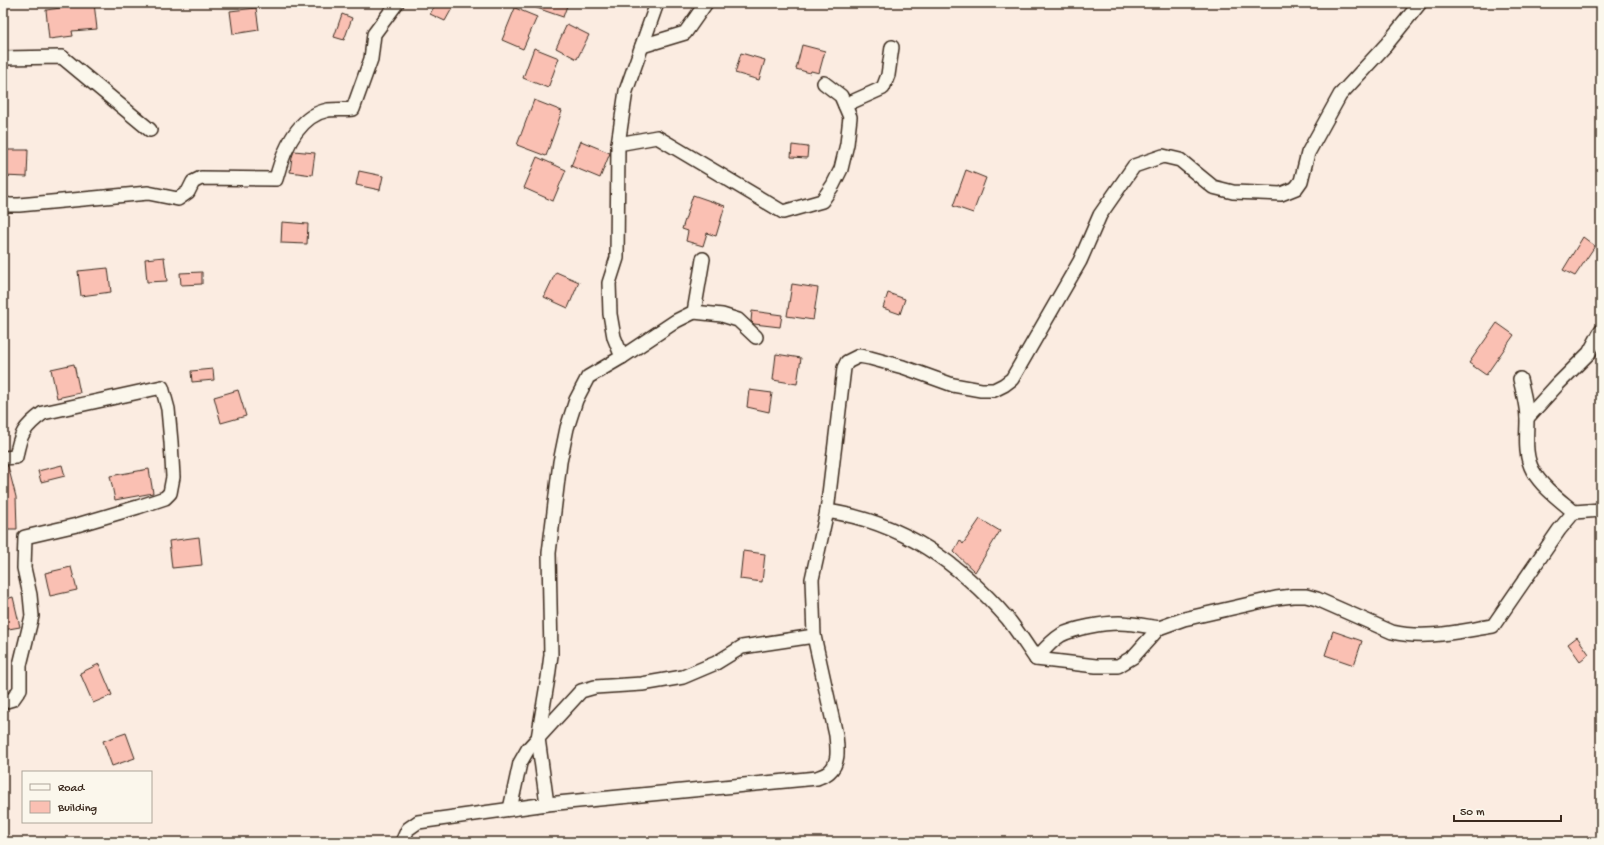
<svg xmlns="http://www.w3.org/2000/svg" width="1604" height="845" font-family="'Gochi Hand',sans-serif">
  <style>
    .building { fill: #fac0b3; stroke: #3b2a1e }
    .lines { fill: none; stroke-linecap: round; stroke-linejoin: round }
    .minor-casing { stroke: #3b2a1e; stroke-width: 16 }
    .minor { stroke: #fbf7ec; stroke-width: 13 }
  </style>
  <rect width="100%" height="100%" fill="#fbece1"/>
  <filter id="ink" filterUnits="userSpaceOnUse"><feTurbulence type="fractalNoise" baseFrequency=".025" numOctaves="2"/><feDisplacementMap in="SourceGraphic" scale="8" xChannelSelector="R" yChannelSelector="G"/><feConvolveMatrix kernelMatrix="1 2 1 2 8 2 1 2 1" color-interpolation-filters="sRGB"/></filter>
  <g filter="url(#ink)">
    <g class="building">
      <polygon points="75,3 94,3 97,29 72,31 73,36 49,39 46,10 75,6"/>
      <polygon points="436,3 455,3 445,21 430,14"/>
      <polygon points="528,3 568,3 563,17 528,5"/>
      <polygon points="256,8 259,30 233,34 230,11"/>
      <polygon points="515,8 537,17 523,49 502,40"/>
      <polygon points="342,14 352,18 344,40 334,37"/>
      <polygon points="567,24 589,35 577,59 556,48"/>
      <polygon points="802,45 825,51 819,73 811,71 810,73 796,69"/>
      <polygon points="534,48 559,58 548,88 523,78"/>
      <polygon points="741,53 765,60 759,80 735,73"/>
      <polygon points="534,100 562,111 546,156 517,145"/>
      <polygon points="581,141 610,153 600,178 571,166"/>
      <polygon points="792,145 808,147 807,158 791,157"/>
      <polygon points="3,150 28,150 27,177 3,176"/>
      <polygon points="294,151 315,153 312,175 290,172 292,157"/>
      <polygon points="537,157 566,170 553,201 524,188"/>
      <polygon points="966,170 986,178 973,213 953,206"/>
      <polygon points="359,171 383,176 380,190 356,185"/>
      <polygon points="693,195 725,206 716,236 707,233 703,246 686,241 688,231 682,229"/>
      <polygon points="282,222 308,224 307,244 281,243"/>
      <polygon points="1583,237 1595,246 1575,276 1563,270"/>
      <polygon points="164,257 167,281 147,282 145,259"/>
      <polygon points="108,268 111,292 81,296 78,271"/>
      <polygon points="202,272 202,284 181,285 180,273"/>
      <polygon points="556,272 579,282 568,308 544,297"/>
      <polygon points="792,284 818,288 813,320 787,316"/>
      <polygon points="888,293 905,299 900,314 883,308"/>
      <polygon points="752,311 782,315 780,327 754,324 751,321"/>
      <polygon points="1497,323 1514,335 1486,375 1469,363"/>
      <polygon points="776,354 801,358 797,384 773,380"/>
      <polygon points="74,364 80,393 57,398 51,369"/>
      <polygon points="213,369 214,380 192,382 191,371"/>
      <polygon points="238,390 246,416 221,423 214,397"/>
      <polygon points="749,390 772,393 769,412 747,407"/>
      <polygon points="62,465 65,476 41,482 38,471"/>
      <polygon points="3,466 8,466 16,497 17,529 3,529"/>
      <polygon points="149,469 153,493 115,500 110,476"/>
      <polygon points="980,519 1000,531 975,572 954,552 960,540 963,544"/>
      <polygon points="199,537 202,565 172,568 169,541"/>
      <polygon points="743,551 765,554 762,582 740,579"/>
      <polygon points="71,567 77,590 50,596 45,573"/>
      <polygon points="13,597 20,627 3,630 3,600"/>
      <polygon points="1333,631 1362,641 1354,665 1325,655"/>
      <polygon points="1577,637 1589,654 1580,661 1568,644"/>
      <polygon points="99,664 112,695 93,703 80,673"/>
      <polygon points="126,733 135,758 112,766 103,741"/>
    </g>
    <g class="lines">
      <g class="minor-casing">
        <g id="minor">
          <polyline points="642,46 685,33 706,3"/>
          <polyline points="3,58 62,57 150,130"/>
          <polyline points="845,105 883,88 888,75 892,47"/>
          <polyline points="618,144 657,137 783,212 822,201 833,185 841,169 847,144 850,117 841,96 824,83"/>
          <path d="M3 203 9 205H19L148 193 178 199 188 192 193 182 201 178 276 179C283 152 297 116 328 110 336 109 345 110 353 109L371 59 374 34 397 3"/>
          <polyline points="694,312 722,315 738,320 756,337"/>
          <polyline points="622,357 614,337 610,314 609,283 617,258 618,144 626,91 657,3"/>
          <path d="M1520 379C1523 392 1527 406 1527 419 1527 436 1524 455 1533 471 1542 487 1560 500 1574 512"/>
          <polyline points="1527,418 1558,384 1589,353 1601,331"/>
          <path d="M3 458 16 457C20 434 24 427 43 413L162 387 168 409 171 442 173 477 170 493 165 498 138 507 77 525 25 537 24 568 30 595 32 616 20 665V689L13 699 3 702"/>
          <polyline points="827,511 844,368 847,362 859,356 870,358 903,367 953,385 981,390 994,390 1004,385 1012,379 1080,261 1100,215 1134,166 1163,156 1180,160 1213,187 1233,192 1281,194 1296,188 1301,181 1308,153 1340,95 1386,45 1420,3"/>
          <path d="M1036 659C1043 651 1051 641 1061 635 1075 628 1103 623 1119 623 1132 623 1146 626 1159 628"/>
          <path d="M547 804 817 778C821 776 826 775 829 772 840 763 837 747 836 735L814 636"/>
          <polyline points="510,809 520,763 528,749 538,738 548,678 551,655 549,553 560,462 567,428 576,400 588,377 622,357 676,321 694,312 703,259"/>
          <path d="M402 842 408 829 418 822 547 804 538 738 581 691 595 687 642 684 683 677 716 663 742 647 814 636 812 579 827 511C902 522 959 563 1008 619 1018 632 1027 646 1036 659L1096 666H1118L1133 657 1159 628 1184 619 1276 598 1293 596H1306L1317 599 1392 632C1426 640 1460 631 1493 626L1559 530 1574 512 1601 510"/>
        </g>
      </g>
      <use href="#minor" class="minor"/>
    </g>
  </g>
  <rect width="1604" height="845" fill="none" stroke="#fbf7ec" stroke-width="16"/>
  <rect x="8" y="8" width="1588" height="829" fill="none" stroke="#3b2a1e" stroke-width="1.5" filter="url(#ink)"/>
  <rect x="22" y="771" width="130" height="52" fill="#fbf7ec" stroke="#aea59a"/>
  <rect x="30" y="784" width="20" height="6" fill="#fbf7ec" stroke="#aea59a"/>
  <text x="58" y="791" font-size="12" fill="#3b2a1e">Road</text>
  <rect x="30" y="801" width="20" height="12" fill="#fac0b3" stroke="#aea59a"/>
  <text x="58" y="811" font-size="12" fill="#3b2a1e">Building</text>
  <path d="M1454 815v6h107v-6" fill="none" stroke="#3b2a1e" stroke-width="2"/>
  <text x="1460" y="815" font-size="12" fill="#3b2a1e" stroke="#fbf7ec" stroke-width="3" paint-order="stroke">50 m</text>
</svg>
